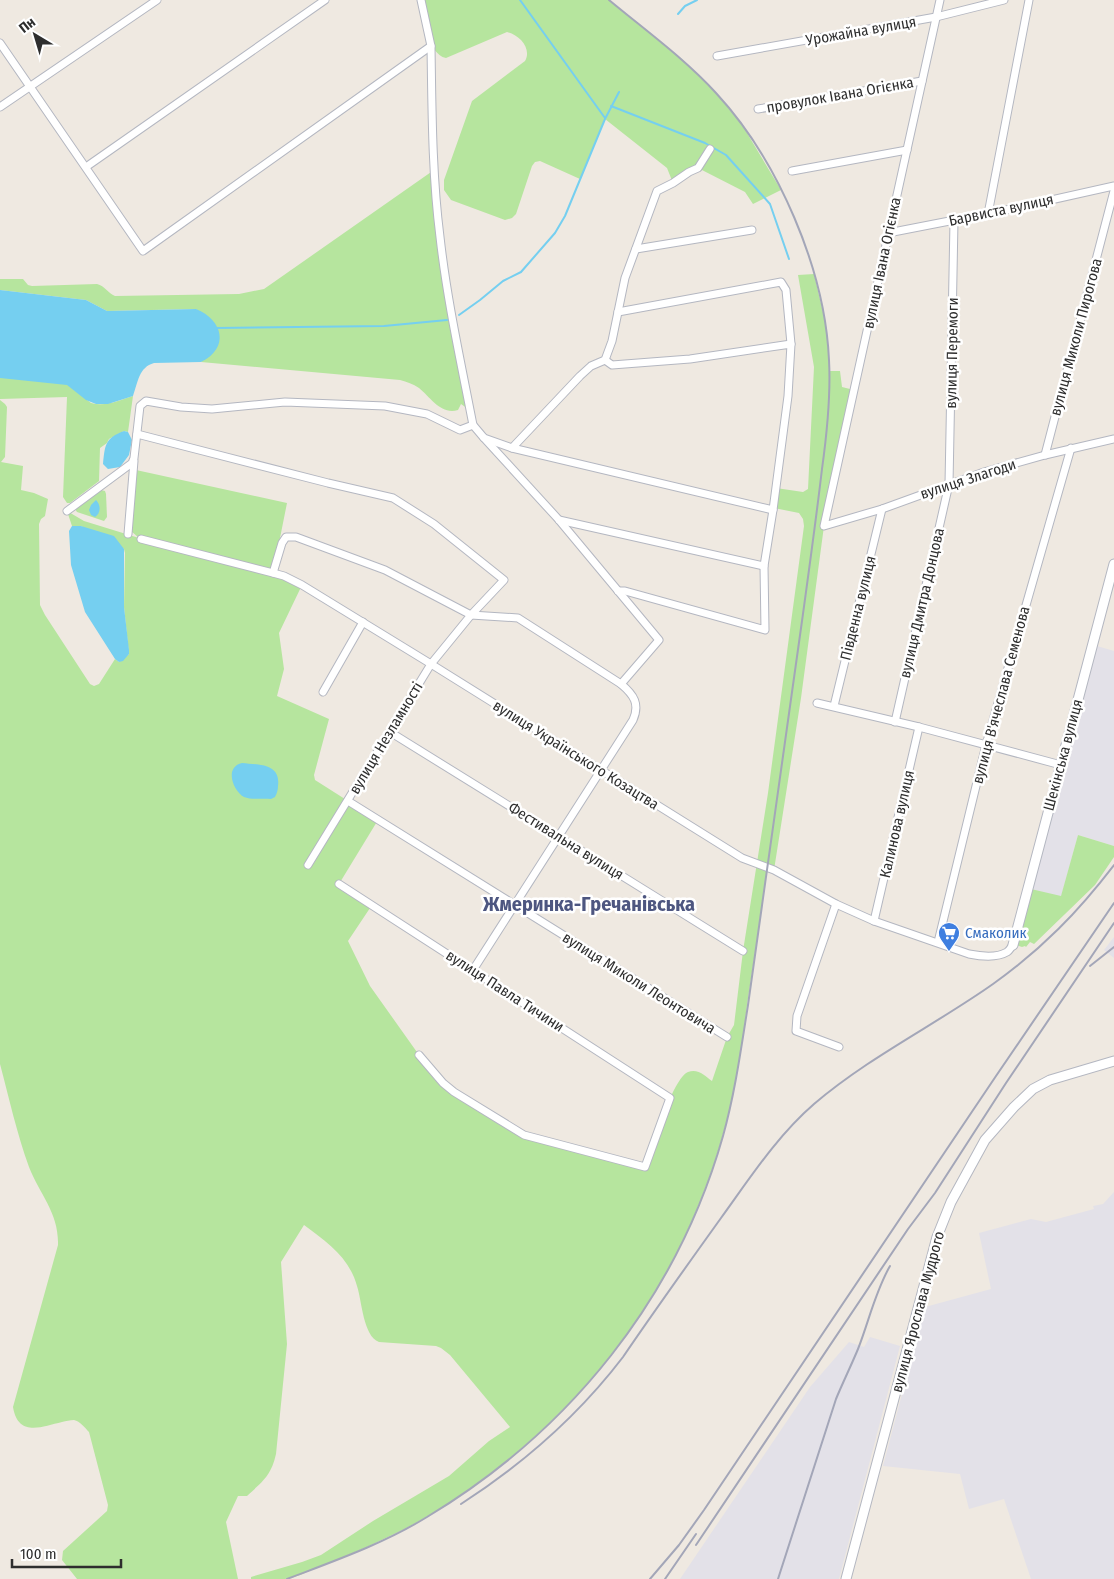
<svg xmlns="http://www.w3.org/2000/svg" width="1114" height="1579" font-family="'Fira Sans Condensed',sans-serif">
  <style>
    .industrial { fill: #e3e1e8 }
    .green { fill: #b6e59e }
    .water { fill: #75cff0 }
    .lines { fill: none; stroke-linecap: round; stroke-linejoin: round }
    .stream { stroke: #75cff0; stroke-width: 2 }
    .minor-casing { stroke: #b4b7c1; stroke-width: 9 }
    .tertiary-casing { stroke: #b4b7c1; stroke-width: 11 }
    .minor { stroke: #fff; stroke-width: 7 }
    .tertiary { stroke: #fff; stroke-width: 9 }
    .rail { stroke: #a3a6b8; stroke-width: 2 }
    .labels { text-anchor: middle; stroke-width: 5; stroke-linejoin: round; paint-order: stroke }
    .street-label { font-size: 15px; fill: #2e2e2e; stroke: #fff }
    .shop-label { font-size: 15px; fill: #366cbe; stroke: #fff; text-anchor: start }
    .district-label { font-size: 20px; font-weight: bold; fill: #4d5680; stroke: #fff }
  </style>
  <rect width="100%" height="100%" fill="#efe9e1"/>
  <g class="industrial">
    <polygon points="1097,646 1114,651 1114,846 1078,835 1061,897 1031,889"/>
    <polygon points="1114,937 1114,958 1104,950"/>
    <polygon points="1114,1192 1114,1579 1031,1579 1004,1499 969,1509 960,1474 883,1466 925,1307 991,1289 979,1233 1031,1219 1046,1222 1094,1209 1093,1206 1103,1204"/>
    <polygon points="870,1337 900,1346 839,1579 680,1579 810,1387 849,1342 864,1347"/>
  </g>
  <g class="green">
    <path d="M421 0H609L683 60 715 92 741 123 781 190 753 204 745 192 698 168 673 183 667 168 605 119 580 179 540 161 535 162 532 166 516 214 512 218 505 220 451 200 444 190V180L472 101 525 61C532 49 520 35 507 32L446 58C427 54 425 17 421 0Z"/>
    <path d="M434 170 436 202 471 411 461 404 458 410C441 415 431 398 419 388 413 384 407 382 400 380L201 362 212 345 196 309 107 311 86 300 0 290V279H23L28 285 32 286 97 284C105 286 108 293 115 296L239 294 264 289Z"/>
    <path d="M814 274 826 325 830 371H840L842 387 854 390 824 526 801 698 774 870 767 867C761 913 754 959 747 1005 742 1045 737 1084 726 1123 684 1284 584 1415 446 1505 407 1530 364 1549 321 1566 310 1570 297 1578 285 1579 274 1579 262 1579 251 1579V1577L302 1562 321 1555 373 1521 449 1476 489 1441 510 1427 450 1355 441 1348 436 1346 379 1342C363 1336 362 1301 357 1286 349 1257 327 1242 304 1225L281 1262 287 1344 276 1454C271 1476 263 1481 247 1496H238L226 1522 238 1579H77L62 1560 63 1551 107 1511 108 1505 89 1432C85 1428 80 1421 74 1420 70 1420 66 1421 62 1422 41 1427 18 1437 13 1407L58 1245C59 1213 40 1195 29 1167 17 1134 9 1098 0 1064V400L5 404 7 407 5 457 1 462 23 466 21 490 34 493 48 499 45 516 41 519 39 524 40 605 45 615 90 684 94 686 99 684 115 659 119 662 129 654 124 607 125 553 124 549 81 526H72L67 511 84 521 139 538 131 531 136 470 287 503 273 573 302 585 279 633 284 669 277 696 329 719 314 775 315 780 378 820 339 884 372 905 348 941 370 986 419 1055 443 1083 524 1135 645 1167C651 1149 673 1078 688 1072 698 1068 705 1076 712 1081L727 1037 734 1025 743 951 768 793 804 526 803 519 799 513 774 508 776 488 803 492 808 489 814 367 798 275Z"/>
    <path d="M0 374 60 379 91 403C106 407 120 400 133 396L128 432 124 431 109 439 107 443 100 448 99 481 70 503H67L63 497 67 397 0 399Z"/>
    <polygon points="101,490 105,491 106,494 107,517 104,521 77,512 75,509"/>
    <polygon points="1078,835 1114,846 1114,857 1095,885 1034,944 1030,942 1026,947 1025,946 1022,947 1016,945 1031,889 1061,896"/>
  </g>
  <g class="water">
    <path d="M0 290 86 300 107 311 196 309C223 320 230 348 201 362L154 363C139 367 138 382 133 396L108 404H96L86 400 67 385 0 378Z"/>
    <path d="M124 431 128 432 132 440 129 455 120 467 108 469 103 464C105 445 105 438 124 431Z"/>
    <path d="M96 500C101 505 101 513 95 517L91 515 89 510 91 505Z"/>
    <polygon points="72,526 81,526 114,536 124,549 124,607 129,650 129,654 123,661 119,662 115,659 85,612 71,565 69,531"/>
    <path d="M242 763C258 765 281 763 278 786 278 790 277 793 275 797L271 799C263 798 251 800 244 797 233 791 224 767 242 763Z"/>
  </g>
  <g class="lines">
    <g class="stream">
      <polyline points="520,0 605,118"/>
      <polyline points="678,14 685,6 697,0"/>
      <polyline points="611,106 705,143 726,155 770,204 789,259"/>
      <polyline points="459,315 480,300 503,281 521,272 555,233 565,216 605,119 619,92"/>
      <polyline points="215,328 384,326 447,320"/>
    </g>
    <g class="minor-casing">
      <g id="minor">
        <polyline points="940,0 824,526 882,509 984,472 1045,455 1114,439"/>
        <polyline points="0,43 143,251 431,46 421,0"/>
        <polyline points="717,56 936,17 1004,0"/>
        <polyline points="0,107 157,0"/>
        <polyline points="758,109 922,81"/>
        <polyline points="86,167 325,0"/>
        <polyline points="792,171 907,150"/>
        <polyline points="988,214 1029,0"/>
        <polyline points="888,233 1006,210 1114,186"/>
        <polyline points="636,249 752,230"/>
        <polyline points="618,312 781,282 786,290 791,344"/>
        <polyline points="605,360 612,365 690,359 791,344 788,396 773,510"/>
        <polyline points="473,425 484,438 512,448 580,376 591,366 605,360 612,341 625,278 657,191 673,183 689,172 698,168 710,149"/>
        <polyline points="137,434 328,483 393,498 434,524 504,580 471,615 431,664 308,865"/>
        <polyline points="484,438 559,520 659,640 621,684"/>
        <polyline points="512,448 773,510 764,566 559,520"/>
        <polyline points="1045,455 1114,191"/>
        <path d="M67 511 132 463 134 458 140 406 146 401 181 407 212 409 285 402 385 406 427 414 460 430 473 425C461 363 447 300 440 237 432 174 432 110 431 46"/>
        <polyline points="128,534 134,461"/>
        <path d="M141 539 273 573 284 576 302 585 431 664 742 858 774 870 836 904 874 921 969 954C979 956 997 958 1007 952 1010 950 1011 947 1013 945"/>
        <path d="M273 573 282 543 286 537H296L385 570 471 615 518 618 621 684C634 695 640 704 633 720L473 970"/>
        <polyline points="618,591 625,591 765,630 764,566"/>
        <polyline points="323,692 363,622"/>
        <polyline points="817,703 919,727 1061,765"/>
        <polyline points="834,706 882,509"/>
        <polyline points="895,722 949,484 954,221"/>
        <polyline points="390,732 743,951"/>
        <polyline points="348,801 727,1037"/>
        <polyline points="339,884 670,1098 645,1167 524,1135 454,1092 443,1083 419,1055"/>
        <polyline points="836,904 797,1016 796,1031 839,1047"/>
        <polyline points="874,921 919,727"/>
        <polyline points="938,942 986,745 1071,448"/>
      </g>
    </g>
    <g class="tertiary-casing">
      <g id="tertiary">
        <polyline points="1013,945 1114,564"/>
        <polyline points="846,1579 937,1237 951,1202 985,1140 1014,1107 1033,1089 1050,1080 1114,1061"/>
      </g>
    </g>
    <use href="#minor" class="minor"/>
    <use href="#tertiary" class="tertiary"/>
    <g class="rail">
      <polyline points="1090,966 1114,947"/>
      <path d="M461 1504C523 1464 578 1416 623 1357 655 1310 688 1264 721 1218 750 1178 777 1136 814 1104 869 1057 935 1025 993 984 1042 949 1078 912 1114 865"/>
      <polyline points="696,1545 908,1229 935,1193 1006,1083 1114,923"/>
      <path d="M287 1579C334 1561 383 1544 427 1517 570 1431 677 1298 723 1136 735 1093 741 1049 748 1005 766 877 784 749 802 621 809 570 816 520 822 469 827 433 831 396 829 360 825 269 778 160 716 93 684 58 645 30 609 0"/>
      <polyline points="650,1579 679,1545 704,1510 996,1076 1114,903"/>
      <polyline points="665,1579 696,1534"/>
      <path d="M778 1579 836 1399C843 1382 851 1366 858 1349 869 1321 875 1292 890 1266"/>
    </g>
  </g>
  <defs>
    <g id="supermarket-pin" transform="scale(1.125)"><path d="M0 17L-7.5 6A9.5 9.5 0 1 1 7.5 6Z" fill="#3f7fe0" stroke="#fff"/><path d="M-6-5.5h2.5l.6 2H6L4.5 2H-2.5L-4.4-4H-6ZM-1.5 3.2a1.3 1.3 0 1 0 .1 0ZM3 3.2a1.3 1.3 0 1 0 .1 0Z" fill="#fff"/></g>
  </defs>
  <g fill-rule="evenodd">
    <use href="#supermarket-pin" x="949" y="933"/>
  </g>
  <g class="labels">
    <g class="street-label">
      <text transform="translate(861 31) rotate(-10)" y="5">Урожайна вулиця</text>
      <text transform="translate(840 95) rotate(-10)" y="5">провулок Івана Огієнка</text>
      <text transform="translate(1001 210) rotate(-12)" y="5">Барвиста вулиця</text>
      <text transform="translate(882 263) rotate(-78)" y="5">вулиця Івана Огієнка</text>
      <text transform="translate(1076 337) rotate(-75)" y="5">вулиця Миколи Пирогова</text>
      <text transform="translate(952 353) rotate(-89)" y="5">вулиця Перемоги</text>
      <text transform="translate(968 479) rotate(-18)" y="5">вулиця Злагоди</text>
      <text transform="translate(922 603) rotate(-77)" y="5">вулиця Дмитра Донцова</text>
      <text transform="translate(858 608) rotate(-76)" y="5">Південна вулиця</text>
      <text transform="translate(1001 695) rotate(-75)" y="5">вулиця В'ячеслава Семенова</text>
      <text transform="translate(386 738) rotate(-59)" y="5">вулиця Незламності</text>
      <text transform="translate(576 755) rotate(32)" y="5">вулиця Українського Козацтва</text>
      <text transform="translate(1063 755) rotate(-75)" y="5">Шекінська вулиця</text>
      <text transform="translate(897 824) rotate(-77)" y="5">Калинова вулиця</text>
      <text transform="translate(566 841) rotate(32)" y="5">Фестивальна вулиця</text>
      <text transform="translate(639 983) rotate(32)" y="5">вулиця Миколи Леонтовича</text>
      <text transform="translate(505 991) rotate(33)" y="5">вулиця Павла Тичини</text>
      <text transform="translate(918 1312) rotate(-75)" y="5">вулиця Ярослава Мудрого</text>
    </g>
    <g class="shop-label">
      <text x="965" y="938">Смаколик</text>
    </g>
    <g class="district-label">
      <text x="589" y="911">Жмеринка-Гречанівська</text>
    </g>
  </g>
  <g transform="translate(35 35) rotate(322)" stroke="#ffffff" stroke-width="4" paint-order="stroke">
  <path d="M0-4L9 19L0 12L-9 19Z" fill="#2e2e2e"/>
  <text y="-8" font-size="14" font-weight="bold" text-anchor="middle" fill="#2e2e2e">Пн</text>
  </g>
  <path d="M12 1559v8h109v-8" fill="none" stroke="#2e2e2e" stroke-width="2.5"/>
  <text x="20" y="1559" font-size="15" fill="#2e2e2e" stroke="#ffffff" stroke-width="4" paint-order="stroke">100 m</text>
</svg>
